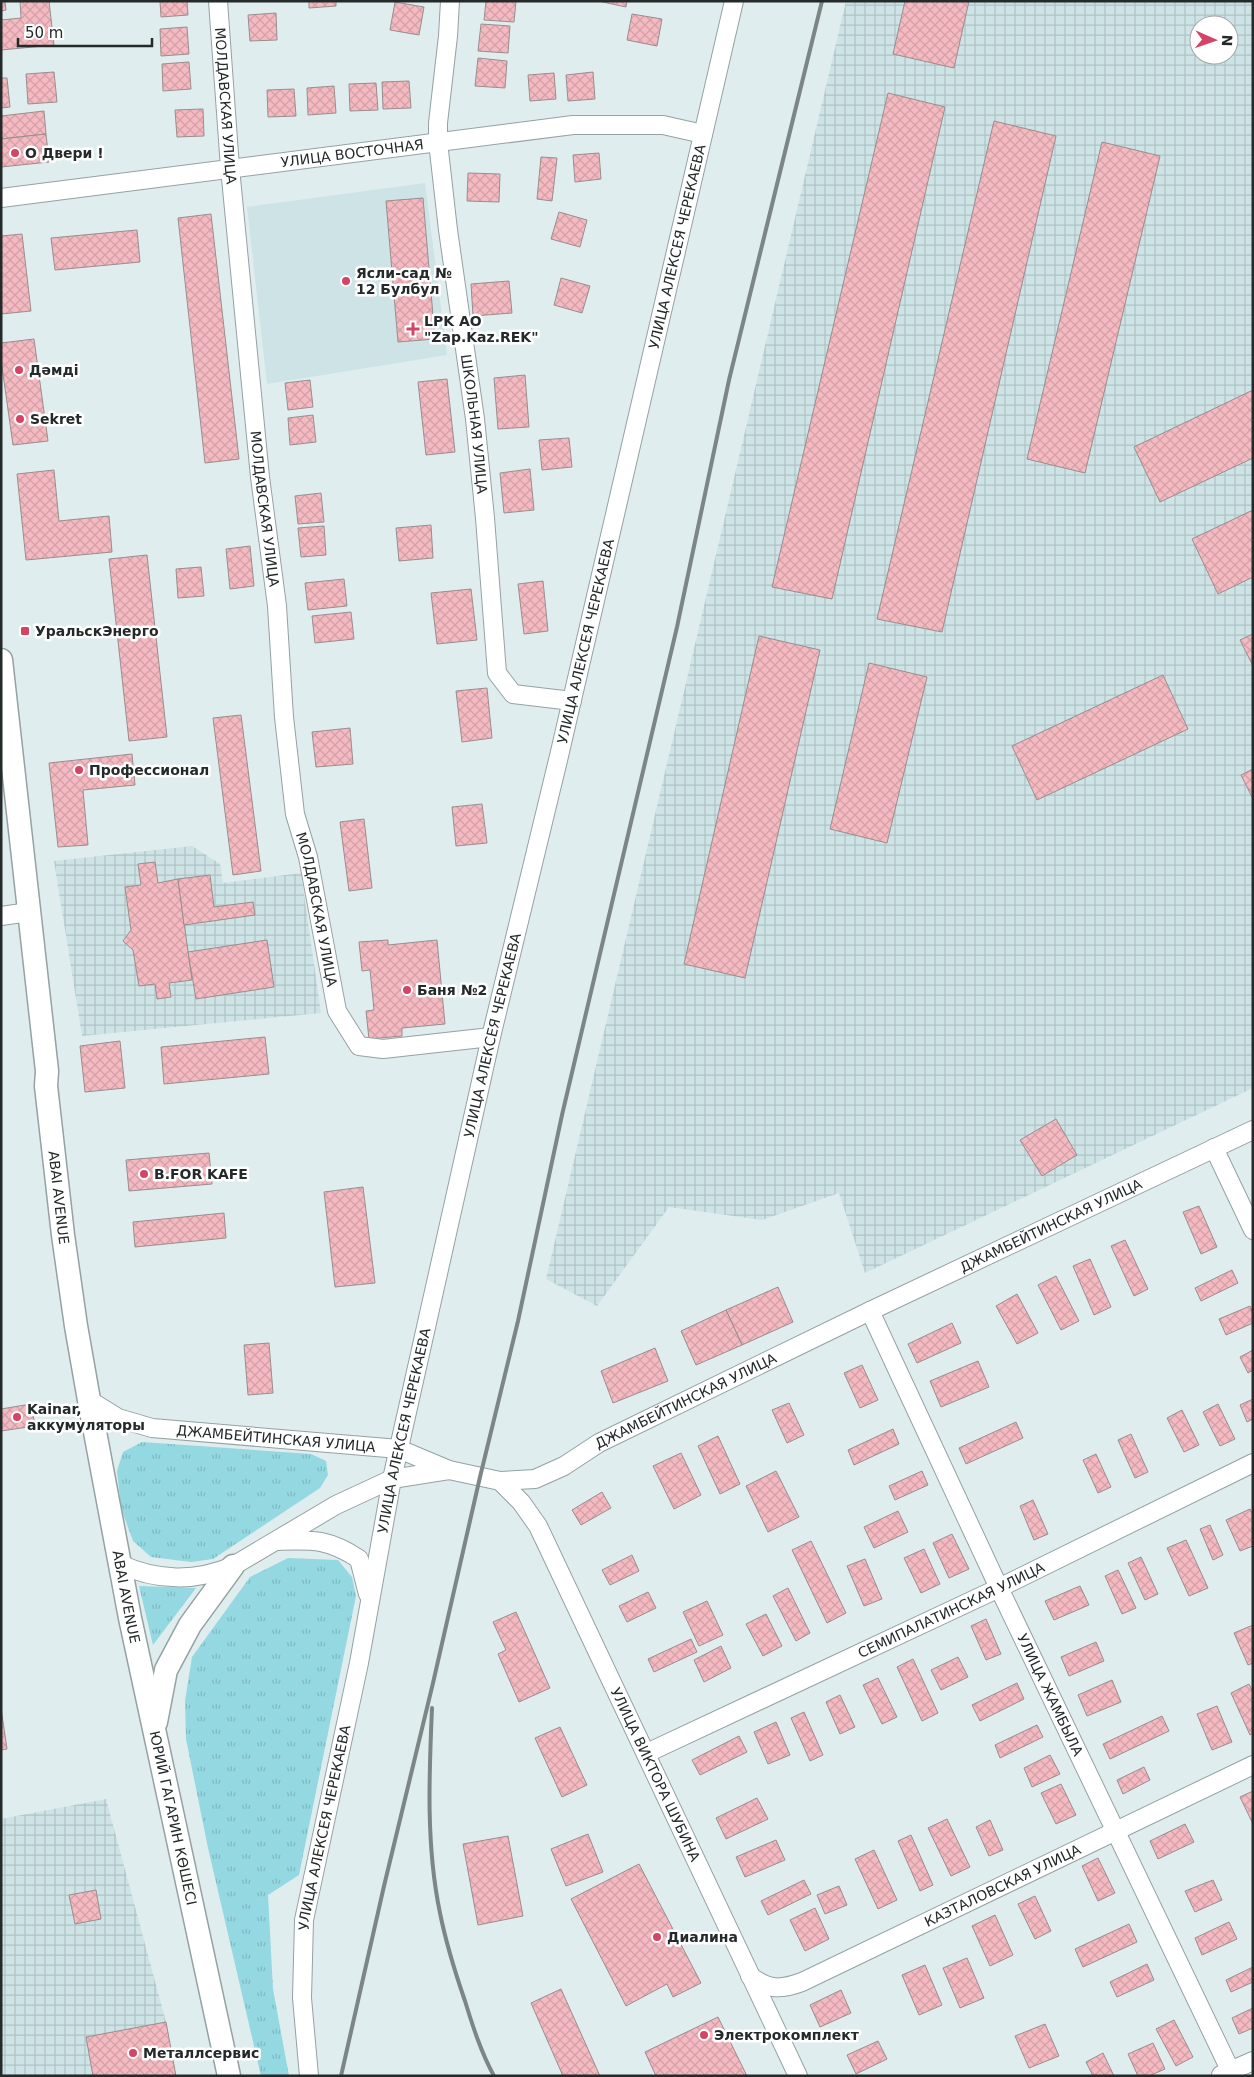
<svg xmlns="http://www.w3.org/2000/svg" width="1254" height="2077" font-family="'DejaVu Sans',sans-serif">
  <style>
    .built { fill: #cde3e6 }
    .industrial { fill: url(#industrial-grid); fill-rule: evenodd }
    .grass { fill: url(#grass-tufts) }
    .building { fill: url(#building-cross-hatch); stroke: #998d8e }
    .lines { fill: none; stroke-linecap: round; stroke-linejoin: round }
    .minor-casing { stroke: #95a1a3; stroke-width: 20 }
    .major-casing { stroke: #95a1a3; stroke-width: 25 }
    .minor { stroke: #fff; stroke-width: 18 }
    .major { stroke: #fff; stroke-width: 22 }
    .rail { stroke: #7d8687; stroke-width: 4 }
    .poi-dot { fill: #d44464; stroke: #fff; stroke-width: 2 }
    .labels { text-anchor: middle; stroke-width: 5; stroke-linejoin: round; paint-order: stroke }
    .street-label { font-size: 14px; fill: #24292a; stroke: #fff }
    .poi-label { font-size: 14px; font-weight: bold; fill: #24292a; stroke: #fff; text-anchor: start }
  </style>
  <defs>
    <pattern id="industrial-grid" width="8" height="8" patternUnits="userSpaceOnUse" patternTransform="scale(1.25)"><rect width="8" height="8" fill="#cde3e6"/><path d="M0 4h8M4 0v8" fill="none" stroke="#b0c3c5"/></pattern>
    <pattern id="grass-tufts" width="24" height="20" patternUnits="userSpaceOnUse" patternTransform="scale(1.25)"><rect width="24" height="20" fill="#94d8e2"/><path d="M3 7l-1-3M5 7V3M7 7l1-3M15 17l-1-3M17 17v-4M19 17l1-3" fill="none" stroke="#7fb9c2"/></pattern>
    <pattern id="building-cross-hatch" width="8" height="8" patternUnits="userSpaceOnUse" patternTransform="scale(1.25)"><rect width="8" height="8" fill="#f5bac1"/><path d="M0 0l8 8M0 8l8-8" fill="none" stroke="#d2a0a6"/></pattern>
  </defs>
  <rect width="100%" height="100%" fill="#e0edee"/>
  <polygon class="built" points="425,183 447,355 267,384 247,207"/>
  <g class="industrial">
    <path d="M846 1H1253V1088L865 1273 839 1193 762 1220 669 1207 597 1306 546 1279ZM1199 25H1229V55H1199Z"/>
    <polygon points="192,846 220,864 223,883 301,873 321,1013 82,1036 54,861"/>
    <polygon points="106,1799 166,2022 176,2076 1,2076 1,1819"/>
  </g>
  <g class="grass">
    <polygon points="142,1442 311,1454 326,1461 328,1475 320,1488 213,1559 191,1562 151,1557 133,1541 121,1508 117,1471 123,1452"/>
    <polygon points="288,1558 338,1560 352,1577 356,1596 299,1875 268,1895 273,1989 289,2076 261,2076 208,1848 186,1739 185,1701 192,1657 250,1577"/>
    <polygon points="139,1586 196,1588 153,1645"/>
  </g>
  <g class="building">
    <polygon points="1,1 5,1 6,10 1,11"/>
    <polygon points="20,1 49,1 54,45 1,50 1,20 21,18"/>
    <polygon points="160,1 187,1 188,15 161,17"/>
    <polygon points="309,1 336,1 336,6 309,8"/>
    <polygon points="486,1 516,1 514,22 484,20"/>
    <polygon points="598,1 627,1 626,7"/>
    <polygon points="905,1 969,1 954,68 893,54"/>
    <polygon points="395,2 424,7 419,35 390,30"/>
    <polygon points="276,13 277,40 250,41 248,15"/>
    <polygon points="632,14 662,19 657,46 627,40"/>
    <polygon points="481,24 510,26 508,53 478,51"/>
    <polygon points="187,27 189,54 161,56 160,29"/>
    <polygon points="478,58 507,61 505,88 475,86"/>
    <polygon points="189,62 191,89 163,91 162,64"/>
    <polygon points="54,72 57,102 28,104 26,74"/>
    <polygon points="593,72 595,99 568,101 566,75"/>
    <polygon points="554,73 556,99 530,101 528,75"/>
    <polygon points="1,78 7,78 10,107 1,108"/>
    <polygon points="409,81 411,108 383,109 382,82"/>
    <polygon points="376,83 378,110 350,111 349,84"/>
    <polygon points="334,86 336,113 308,115 307,88"/>
    <polygon points="294,89 296,116 268,117 267,90"/>
    <polygon points="888,93 945,107 832,599 772,587"/>
    <polygon points="203,109 204,136 177,137 175,110"/>
    <polygon points="44,111 46,134 1,139 1,116"/>
    <polygon points="994,121 1056,136 942,632 877,619"/>
    <polygon points="46,134 49,162 1,167 1,139"/>
    <polygon points="1102,142 1160,156 1085,473 1027,459"/>
    <polygon points="599,153 601,179 575,182 573,155"/>
    <polygon points="541,157 557,158 552,201 537,199"/>
    <polygon points="468,173 500,174 499,202 467,201"/>
    <polygon points="423,198 435,339 398,342 386,201"/>
    <polygon points="559,212 587,220 580,247 551,239"/>
    <polygon points="211,214 239,459 205,463 178,218"/>
    <polygon points="137,230 140,262 55,270 51,238"/>
    <polygon points="22,234 31,311 1,314 1,236"/>
    <polygon points="561,278 590,286 582,313 554,305"/>
    <polygon points="509,281 512,313 473,316 471,284"/>
    <polygon points="34,339 48,441 13,445 1,360 1,343"/>
    <polygon points="525,375 529,427 498,429 494,378"/>
    <polygon points="447,379 455,452 426,455 418,382"/>
    <polygon points="310,380 313,407 288,410 285,383"/>
    <polygon points="1253,390 1253,458 1160,502 1134,447"/>
    <polygon points="313,415 316,442 290,445 288,418"/>
    <polygon points="569,438 572,467 542,470 539,440"/>
    <polygon points="530,469 534,510 504,513 500,473"/>
    <polygon points="54,470 59,521 109,516 112,552 26,560 17,474"/>
    <polygon points="321,493 324,522 298,524 295,496"/>
    <polygon points="1253,510 1253,577 1218,594 1192,539"/>
    <polygon points="431,525 433,558 399,561 396,528"/>
    <polygon points="324,526 326,555 301,557 298,528"/>
    <polygon points="250,546 254,586 230,589 226,549"/>
    <polygon points="147,555 167,737 129,741 109,559"/>
    <polygon points="201,567 204,596 178,598 176,569"/>
    <polygon points="344,579 347,606 308,610 305,583"/>
    <polygon points="543,581 548,631 524,634 518,584"/>
    <polygon points="471,589 477,640 437,644 431,593"/>
    <polygon points="351,612 354,639 315,643 312,616"/>
    <polygon points="1253,634 1253,666 1240,640"/>
    <polygon points="759,636 820,650 745,978 684,964"/>
    <polygon points="869,663 927,677 887,843 830,829"/>
    <polygon points="1163,675 1188,729 1037,800 1012,746"/>
    <polygon points="487,688 492,738 462,742 456,691"/>
    <polygon points="241,715 261,871 233,875 213,718"/>
    <polygon points="350,728 353,764 316,767 312,732"/>
    <polygon points="132,754 135,785 83,790 88,845 58,847 49,763"/>
    <polygon points="1253,769 1253,799 1241,775"/>
    <polygon points="482,804 487,843 456,846 452,807"/>
    <polygon points="364,819 372,888 349,891 340,822"/>
    <polygon points="155,862 158,883 178,879 192,980 169,983 171,997 157,999 155,984 139,986 133,950 123,941 131,930 125,887 141,885 138,864"/>
    <polygon points="210,875 214,907 253,902 255,915 184,925 178,879"/>
    <polygon points="267,940 274,987 196,999 188,952"/>
    <polygon points="388,940 388,945 437,940 445,1024 402,1028 402,1036 369,1039 366,1011 374,1010 370,970 362,971 359,942"/>
    <polygon points="265,1037 269,1074 164,1084 161,1047"/>
    <polygon points="120,1041 125,1088 85,1092 80,1046"/>
    <polygon points="1056,1119 1077,1155 1042,1176 1020,1140"/>
    <polygon points="209,1153 212,1184 129,1191 126,1160"/>
    <polygon points="363,1187 375,1283 335,1287 324,1192"/>
    <polygon points="1199,1206 1217,1247 1201,1254 1183,1212"/>
    <polygon points="224,1213 226,1238 135,1247 133,1222"/>
    <polygon points="1125,1240 1148,1289 1134,1296 1111,1246"/>
    <polygon points="1090,1259 1111,1307 1094,1315 1073,1266"/>
    <polygon points="1232,1270 1238,1283 1201,1301 1195,1288"/>
    <polygon points="1056,1276 1079,1321 1061,1330 1038,1285"/>
    <polygon points="778,1287 793,1322 742,1345 726,1310"/>
    <polygon points="1017,1294 1038,1333 1017,1344 996,1306"/>
    <polygon points="1250,1306 1253,1313 1253,1323 1226,1335 1219,1319"/>
    <polygon points="726,1310 742,1345 696,1365 681,1331"/>
    <polygon points="952,1323 961,1343 917,1363 908,1344"/>
    <polygon points="269,1343 273,1393 248,1395 244,1345"/>
    <polygon points="655,1348 668,1381 613,1403 601,1371"/>
    <polygon points="1253,1350 1253,1370 1248,1373 1240,1357"/>
    <polygon points="978,1361 989,1387 941,1407 930,1381"/>
    <polygon points="862,1365 878,1400 860,1408 844,1373"/>
    <polygon points="1253,1399 1253,1419 1247,1422 1240,1405"/>
    <polygon points="789,1403 804,1435 787,1443 772,1410"/>
    <polygon points="31,1404 35,1426 1,1431 1,1409"/>
    <polygon points="1218,1404 1235,1439 1220,1446 1203,1412"/>
    <polygon points="1182,1410 1199,1445 1184,1452 1167,1418"/>
    <polygon points="1016,1422 1023,1438 966,1464 959,1448"/>
    <polygon points="893,1429 899,1444 854,1465 848,1450"/>
    <polygon points="1131,1434 1148,1472 1135,1478 1118,1440"/>
    <polygon points="718,1436 740,1484 720,1494 698,1446"/>
    <polygon points="681,1453 701,1495 674,1509 653,1466"/>
    <polygon points="1096,1454 1111,1487 1098,1493 1083,1460"/>
    <polygon points="776,1471 799,1517 768,1532 746,1486"/>
    <polygon points="922,1471 928,1485 895,1500 889,1486"/>
    <polygon points="602,1492 611,1508 581,1525 572,1510"/>
    <polygon points="1033,1500 1048,1534 1034,1540 1020,1506"/>
    <polygon points="1250,1509 1253,1515 1253,1546 1240,1551 1226,1520"/>
    <polygon points="898,1511 908,1532 874,1548 864,1527"/>
    <polygon points="1210,1525 1223,1555 1213,1560 1200,1529"/>
    <polygon points="952,1534 969,1569 949,1578 933,1543"/>
    <polygon points="1186,1540 1208,1588 1189,1596 1167,1548"/>
    <polygon points="811,1541 846,1613 827,1623 792,1550"/>
    <polygon points="924,1549 940,1584 921,1593 904,1558"/>
    <polygon points="632,1555 639,1571 610,1585 602,1570"/>
    <polygon points="1141,1557 1158,1594 1145,1600 1128,1563"/>
    <polygon points="865,1559 882,1599 864,1606 847,1566"/>
    <polygon points="1118,1570 1136,1608 1122,1614 1105,1576"/>
    <polygon points="1080,1586 1089,1605 1054,1620 1045,1601"/>
    <polygon points="788,1588 810,1633 796,1641 773,1596"/>
    <polygon points="648,1592 656,1608 627,1622 619,1606"/>
    <polygon points="707,1601 723,1635 699,1646 683,1612"/>
    <polygon points="516,1612 550,1688 519,1702 498,1654 506,1650 493,1622"/>
    <polygon points="766,1614 782,1646 763,1656 746,1624"/>
    <polygon points="986,1619 1001,1654 986,1660 971,1626"/>
    <polygon points="1253,1625 1253,1663 1248,1665 1234,1633"/>
    <polygon points="691,1639 697,1652 654,1672 648,1659"/>
    <polygon points="1096,1642 1104,1661 1069,1676 1061,1657"/>
    <polygon points="721,1646 731,1668 704,1682 694,1660"/>
    <polygon points="958,1657 968,1677 941,1690 931,1670"/>
    <polygon points="913,1659 938,1713 922,1721 897,1667"/>
    <polygon points="878,1678 897,1717 882,1724 863,1685"/>
    <polygon points="1112,1680 1121,1702 1087,1716 1078,1695"/>
    <polygon points="1017,1683 1024,1699 980,1721 972,1705"/>
    <polygon points="1249,1684 1253,1692 1253,1733 1250,1735 1231,1693"/>
    <polygon points="840,1695 855,1727 840,1734 826,1702"/>
    <polygon points="1217,1706 1232,1742 1212,1750 1197,1714"/>
    <polygon points="1,1708 7,1749 1,1750"/>
    <polygon points="804,1712 823,1755 810,1761 791,1718"/>
    <polygon points="1162,1716 1169,1731 1110,1759 1103,1744"/>
    <polygon points="776,1722 790,1755 768,1764 754,1732"/>
    <polygon points="1037,1725 1043,1737 1000,1758 995,1745"/>
    <polygon points="560,1727 587,1785 562,1797 535,1738"/>
    <polygon points="739,1736 747,1752 700,1775 692,1760"/>
    <polygon points="1050,1755 1060,1774 1032,1787 1024,1768"/>
    <polygon points="1144,1767 1150,1780 1123,1794 1117,1780"/>
    <polygon points="1061,1784 1076,1815 1056,1824 1041,1793"/>
    <polygon points="1253,1791 1253,1824 1240,1797"/>
    <polygon points="757,1798 768,1819 726,1839 716,1818"/>
    <polygon points="947,1819 970,1867 951,1876 928,1828"/>
    <polygon points="990,1820 1003,1850 989,1856 976,1827"/>
    <polygon points="1185,1824 1194,1842 1158,1859 1150,1841"/>
    <polygon points="588,1834 603,1872 566,1886 551,1849"/>
    <polygon points="911,1835 933,1885 920,1891 898,1841"/>
    <polygon points="508,1836 523,1916 478,1925 463,1844"/>
    <polygon points="776,1840 785,1860 745,1877 736,1857"/>
    <polygon points="874,1850 897,1900 878,1909 855,1859"/>
    <polygon points="1098,1858 1115,1893 1098,1901 1082,1866"/>
    <polygon points="639,1864 701,1983 673,1997 667,1984 626,2006 571,1899"/>
    <polygon points="804,1880 811,1894 768,1915 761,1901"/>
    <polygon points="1213,1880 1222,1900 1195,1912 1185,1891"/>
    <polygon points="839,1886 847,1905 825,1914 817,1895"/>
    <polygon points="96,1890 101,1919 75,1924 69,1895"/>
    <polygon points="1035,1896 1051,1931 1035,1939 1018,1904"/>
    <polygon points="815,1908 829,1939 805,1951 790,1920"/>
    <polygon points="995,1915 1013,1955 990,1966 972,1926"/>
    <polygon points="1229,1922 1237,1939 1202,1955 1195,1938"/>
    <polygon points="1129,1924 1137,1942 1083,1967 1075,1949"/>
    <polygon points="967,1958 984,1998 960,2008 943,1968"/>
    <polygon points="1147,1964 1154,1980 1117,1997 1110,1982"/>
    <polygon points="925,1965 942,2005 919,2015 902,1975"/>
    <polygon points="1253,1967 1253,1982 1231,1992 1226,1980"/>
    <polygon points="561,1989 600,2076 563,2076 531,2003"/>
    <polygon points="841,1990 851,2013 820,2027 810,2005"/>
    <polygon points="1253,2008 1253,2028 1239,2034 1232,2018"/>
    <polygon points="718,2017 747,2076 656,2076 645,2052"/>
    <polygon points="1174,2020 1193,2057 1176,2066 1156,2029"/>
    <polygon points="166,2022 176,2076 93,2076 86,2037"/>
    <polygon points="1045,2024 1059,2056 1029,2068 1015,2036"/>
    <polygon points="878,2041 887,2059 856,2074 847,2055"/>
    <polygon points="1153,2043 1165,2069 1149,2076 1138,2076 1128,2054"/>
    <polygon points="1103,2053 1114,2076 1093,2076 1086,2062"/>
  </g>
  <g class="lines">
    <g class="minor-casing">
      <g id="minor">
        <path id="s1" d="M218 1 230 168 260 477 277 606 284 717 295 814 308 857 337 1011 359 1046 383 1049 491 1037"/>
        <path id="s2" d="M450 1 448 36 438 123V142L448 230 475 419 485 518 497 673 513 694 572 701"/>
        <path id="s3" d="M1 198 573 125H663L703 134"/>
        <polyline points="1,916 29,912"/>
        <polyline points="1214,1148 1253,1230"/>
        <path id="s4" d="M870 1311 999 1588 1233 2076"/>
        <path id="s5" d="M89 1400 118 1418 152 1428 399 1449 449 1470 500 1481 535 1479 564 1466 599 1443 870 1311 1253 1130"/>
        <path id="s6" d="M500 1481 521 1502 538 1526 798 2076"/>
        <path d="M276 1541C312 1540 327 1538 359 1559L368 1594"/>
        <path d="M120 1564C156 1581 196 1582 233 1566L336 1505 392 1479 449 1470"/>
        <path id="s7" d="M647 1753 999 1588 1253 1463"/>
        <path id="s8" d="M750 1976C769 1990 780 1990 802 1982L1253 1765"/>
        <polyline points="1221,2075 1253,2061"/>
        <path id="s9" d="M309 2076 302 1998 304 1920 359 1663 392 1479 491 1037 559 756 734 1"/>
      </g>
    </g>
    <g class="major-casing">
      <g id="major">
        <path id="s10" d="M1 660 47 1071 46 1086 63 1235 76 1326 89 1400 130 1618 229 2076"/>
        <polyline points="156,1722 166,1670 190,1625 233,1566"/>
      </g>
    </g>
    <use href="#minor" class="minor"/>
    <use href="#major" class="major"/>
    <g class="rail">
      <path d="M432 1708C429 1776 426 1846 440 1913 446 1943 455 1972 465 2001 473 2027 481 2052 494 2076"/>
      <polyline points="341,2076 384,1886 433,1683 480,1477 518,1321 562,1115 677,627 729,380 822,1"/>
    </g>
  </g>
  <g class="poi-dot">
    <circle cx="15" cy="153" r="5"/>
    <circle cx="346" cy="281" r="5"/>
    <path d="M410.5 321.5h5v5h5v5h-5v5h-5v-5h-5v-5h5z"/>
    <circle cx="19" cy="370" r="5"/>
    <circle cx="20" cy="419" r="5"/>
    <rect x="20" y="626" width="10" height="10" rx="2.5"/>
    <circle cx="79" cy="770" r="5"/>
    <circle cx="407" cy="990" r="5"/>
    <circle cx="144" cy="1174" r="5"/>
    <circle cx="17" cy="1417" r="5"/>
    <circle cx="657" cy="1937" r="5"/>
    <circle cx="704" cy="2035" r="5"/>
    <circle cx="133" cy="2053" r="5"/>
  </g>
  <g class="labels">
    <g class="street-label">
      <text dy="5" stroke="none"><textPath href="#s1" startOffset="105">МОЛДАВСКАЯ УЛИЦА</textPath></text>
      <text dy="5" stroke="none"><textPath href="#s3" startOffset="354">УЛИЦА ВОСТОЧНАЯ</textPath></text>
      <text dy="5" stroke="none"><textPath href="#s9" startOffset="1871">УЛИЦА АЛЕКСЕЯ ЧЕРЕКАЕВА</textPath></text>
      <text dy="5" stroke="none"><textPath href="#s2" startOffset="426">ШКОЛЬНАЯ УЛИЦА</textPath></text>
      <text dy="5" stroke="none"><textPath href="#s1" startOffset="510">МОЛДАВСКАЯ УЛИЦА</textPath></text>
      <text dy="5" stroke="none"><textPath href="#s9" startOffset="1466">УЛИЦА АЛЕКСЕЯ ЧЕРЕКАЕВА</textPath></text>
      <text dy="5" stroke="none"><textPath href="#s1" startOffset="915">МОЛДАВСКАЯ УЛИЦА</textPath></text>
      <text dy="5" stroke="none"><textPath href="#s9" startOffset="1061">УЛИЦА АЛЕКСЕЯ ЧЕРЕКАЕВА</textPath></text>
      <text dy="5" stroke="none"><textPath href="#s10" startOffset="541">ABAI AVENUE</textPath></text>
      <text dy="5" stroke="none"><textPath href="#s5" startOffset="1034">ДЖАМБЕЙТИНСКАЯ УЛИЦА</textPath></text>
      <text dy="5" stroke="none"><textPath href="#s5" startOffset="629">ДЖАМБЕЙТИНСКАЯ УЛИЦА</textPath></text>
      <text dy="5" stroke="none"><textPath href="#s9" startOffset="656">УЛИЦА АЛЕКСЕЯ ЧЕРЕКАЕВА</textPath></text>
      <text dy="5" stroke="none"><textPath href="#s5" startOffset="194">ДЖАМБЕЙТИНСКАЯ УЛИЦА</textPath></text>
      <text dy="5" stroke="none"><textPath href="#s10" startOffset="946">ABAI AVENUE</textPath></text>
      <text dy="5" stroke="none"><textPath href="#s7" startOffset="336">СЕМИПАЛАТИНСКАЯ УЛИЦА</textPath></text>
      <text dy="5" stroke="none"><textPath href="#s4" startOffset="424">УЛИЦА ЖАМБЫЛА</textPath></text>
      <text dy="5" stroke="none"><textPath href="#s6" startOffset="334">УЛИЦА ВИКТОРА ШУБИНА</textPath></text>
      <text dy="5" stroke="none"><textPath href="#s10" startOffset="1172">ЮРИЙ ГАГАРИН КӨШЕСІ</textPath></text>
      <text dy="5" stroke="none"><textPath href="#s9" startOffset="251">УЛИЦА АЛЕКСЕЯ ЧЕРЕКАЕВА</textPath></text>
      <text dy="5" stroke="none"><textPath href="#s8" startOffset="278">КАЗТАЛОВСКАЯ УЛИЦА</textPath></text>
    </g>
    <g class="poi-label">
      <text x="25" y="158">О Двери !</text>
      <text x="356" y="278">Ясли-сад №<tspan x="356" dy="16">12 Булбул</tspan></text>
      <text x="424" y="326">LPK AO<tspan x="424" dy="16">"Zap.Kaz.REK"</tspan></text>
      <text x="29" y="375">Дəмді</text>
      <text x="30" y="424">Sekret</text>
      <text x="35" y="636">УральскЭнерго</text>
      <text x="89" y="775">Профессионал</text>
      <text x="417" y="995">Баня №2</text>
      <text x="154" y="1179">B.FOR KAFE</text>
      <text x="27" y="1414">Kainar,<tspan x="27" dy="16">аккумуляторы</tspan></text>
      <text x="667" y="1942">Диалина</text>
      <text x="714" y="2040">Электрокомплект</text>
      <text x="143" y="2058">Металлсервис</text>
    </g>
  </g>
  <rect width="1254" height="2077" fill="none" stroke="#24292a" stroke-width="5"/>
  <g transform="translate(1214 40) rotate(92)"><circle r="24" fill="#ffffff" stroke="#a7a9aa"/>
  <path d="M0-4L9 19L0 12L-9 19Z" fill="#d44464"/>
  <text y="-8" font-size="14" font-weight="bold" text-anchor="middle" fill="#24292a">N</text>
  </g>
  <path d="M18 38v8h134v-8" fill="none" stroke="#24292a" stroke-width="2.5"/>
  <text x="25" y="38" font-size="15" fill="#24292a" stroke="#ffffff" stroke-width="4" paint-order="stroke">50 m</text>
</svg>
